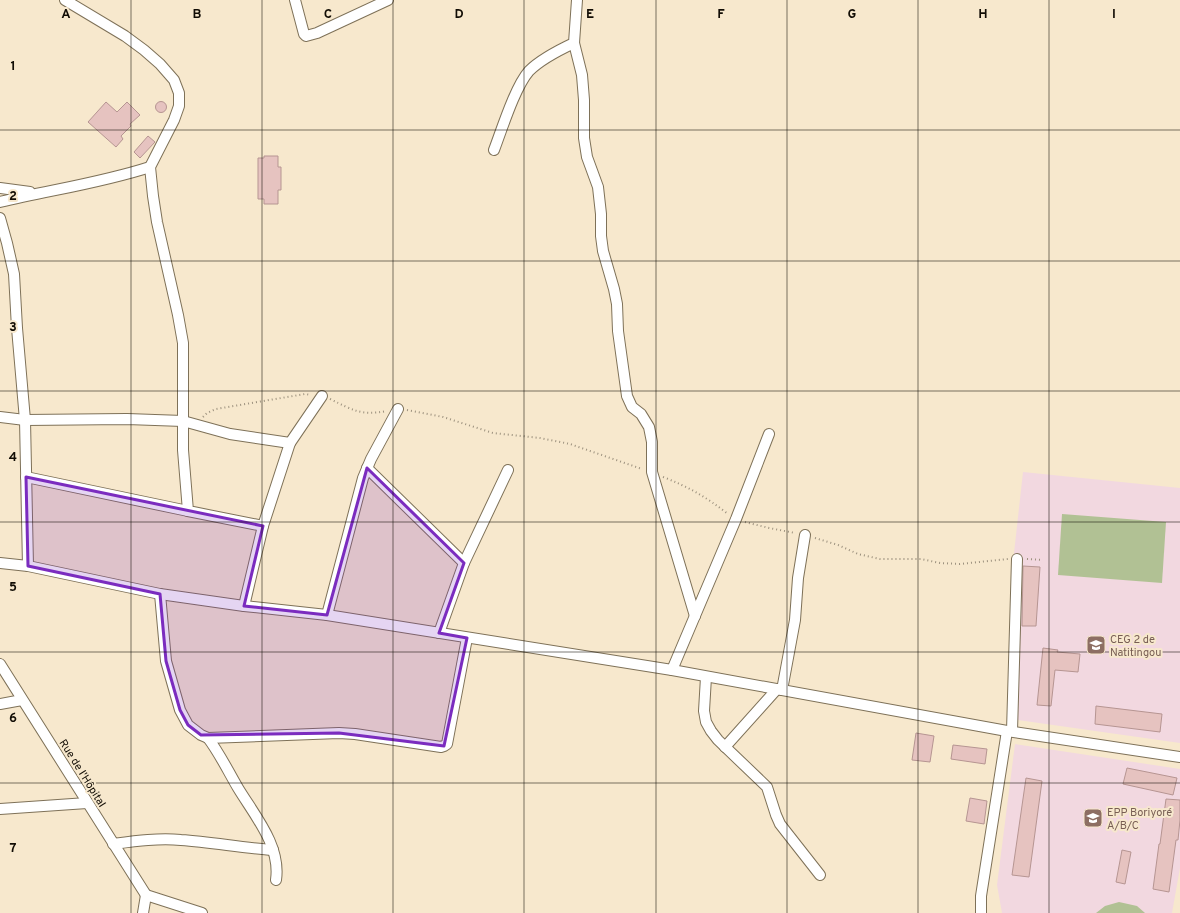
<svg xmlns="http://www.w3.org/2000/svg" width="1180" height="913" font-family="Overpass,sans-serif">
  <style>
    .education { fill: #f2d8e0 }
    .green { fill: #b1c194 }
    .building { fill: #e6c3c0; stroke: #b69592 }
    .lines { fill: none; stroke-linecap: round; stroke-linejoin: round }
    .minor-casing { stroke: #7e7158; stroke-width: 12 }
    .path { stroke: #9c917e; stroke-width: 2; stroke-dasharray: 1 3; stroke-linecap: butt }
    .minor { stroke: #fff; stroke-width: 10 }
    .marked { fill: #7b2cbf; fill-opacity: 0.2; stroke: #7b2cbf; stroke-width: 3; stroke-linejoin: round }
    .grid { fill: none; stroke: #110c04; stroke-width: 1; stroke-opacity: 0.55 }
    .labels { text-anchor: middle; stroke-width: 4; stroke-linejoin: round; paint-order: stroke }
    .education-label { font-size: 11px; fill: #785e54; stroke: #f7e8cd; text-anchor: start }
    .street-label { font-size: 11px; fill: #110c04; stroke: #f7e8cd }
    .grid-label { font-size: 13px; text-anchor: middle; font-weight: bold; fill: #110c04; stroke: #f7e8cd; stroke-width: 4; stroke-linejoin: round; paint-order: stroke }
  </style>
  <rect width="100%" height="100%" fill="#f7e8cd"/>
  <g class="education">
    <polygon points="1023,472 1180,488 1180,743 1010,719 1012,571"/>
    <polygon points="1015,744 1180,769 1180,868 1172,913 1002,913 997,885"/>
  </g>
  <g class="green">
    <polygon points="1062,514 1166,522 1162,583 1058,575"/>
    <polygon points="1119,902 1137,906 1145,913 1096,913 1105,906"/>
  </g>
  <g class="building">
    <circle cx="161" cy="107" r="5.5"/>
    <polygon points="106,102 117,112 127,102 140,115 130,124 131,126 121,136 123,139 116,147 88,122"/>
    <polygon points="148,136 155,142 140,158 134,152"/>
    <polygon points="264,156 278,156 278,167 281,167 281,190 278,190 278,204 264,204 264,199 258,199 258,158 264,158"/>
    <polygon points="1023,566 1040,567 1036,626 1022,626"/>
    <polygon points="1043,648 1058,650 1057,652 1080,654 1078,672 1055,670 1051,706 1037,705"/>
    <polygon points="1096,706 1162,714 1160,732 1095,724"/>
    <polygon points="916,733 934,736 930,762 912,760"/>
    <polygon points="953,745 987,749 985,764 951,759"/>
    <polygon points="1127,768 1177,778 1173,795 1123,784"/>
    <polygon points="1026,778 1042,781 1029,877 1012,875"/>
    <polygon points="970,798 987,801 984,824 966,821"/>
    <polygon points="1166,799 1180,800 1180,820 1178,840 1176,840 1169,892 1153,889 1159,844 1160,844"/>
    <polygon points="1122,850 1131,852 1125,884 1116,882"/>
  </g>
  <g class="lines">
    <g class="minor-casing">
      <g id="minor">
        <polyline points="65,0 125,36 144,50 160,64 174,80 179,93 179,106 174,120 150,167 153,196 157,222 178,315 183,343 183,450 188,511 263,526 244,606"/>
        <polyline points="295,0 304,34 306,36 317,33 388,0"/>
        <polyline points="574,43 582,75 584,100 584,138 587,157 598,187 601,214 601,236 603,251 614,289 617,304 618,331 627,396 632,407 641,414 649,427 652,442 652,472 695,616"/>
        <path d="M494 150C502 129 515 87 529 71 541 59 559 50 574 43L577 0"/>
        <polyline points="0,188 30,192"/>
        <path d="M0 202C50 190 101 183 150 167"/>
        <polyline points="0,218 7,243 14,274 17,328 25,420 28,566"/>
        <polyline points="0,417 25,420 127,419 183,421 230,434 290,443 263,526"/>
        <polyline points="290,443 322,396"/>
        <polyline points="367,468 464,563"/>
        <polyline points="26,477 188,511"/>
        <polyline points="0,563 28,566 160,594 244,606 327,615 672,670 1007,731 1180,757"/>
        <polyline points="160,594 166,661 180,710 188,725 201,735 208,738 339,733 355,734 441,747 444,746 447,744 467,638"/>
        <polyline points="327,615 363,478 371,459 398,409"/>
        <polyline points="439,633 464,563 508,470"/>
        <polyline points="0,664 146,895"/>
        <polyline points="672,670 736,519 769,434"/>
        <polyline points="706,677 704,711 706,722 711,731 718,740 767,787 776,815 780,824 820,875"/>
        <polyline points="782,690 795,620 798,578 805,535"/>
        <polyline points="0,704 22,700"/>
        <polyline points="1012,731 1017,559"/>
        <path d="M208 738C220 754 228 771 238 788 255 816 281 846 276 880"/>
        <polyline points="725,747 777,689"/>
        <polyline points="0,809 87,803"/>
        <path d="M113 844C136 841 158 838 181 840 212 842 242 848 273 850"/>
        <polyline points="146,895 202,913"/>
        <polyline points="143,913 146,895"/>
        <polyline points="981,913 981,896 1007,731"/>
      </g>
    </g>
    <g class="path">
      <path d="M330 399C353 410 360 416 387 411"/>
      <polyline points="407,410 443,417 493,433 540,438 570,444 642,469"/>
      <polyline points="203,417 207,413 216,409 305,394 311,395"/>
      <path d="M663 477C689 487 706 497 728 514"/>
      <polyline points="745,522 769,528 795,533"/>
      <polyline points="815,538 838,545 858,554 880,559 921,559 940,563 960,564 1008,559"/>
      <polyline points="1027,559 1042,560"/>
    </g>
    <use href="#minor" class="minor"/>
  </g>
  <path class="marked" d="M367 468 464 563 439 633 467 638 444 746 339 733 201 735 188 725 180 710 166 661 160 594 28 566 26 477 263 526 244 606 327 615Z"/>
  <path class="grid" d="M131 0V913M262 0V913M393 0V913M524 0V913M656 0V913M787 0V913M918 0V913M1049 0V913M0 130H1180M0 261H1180M0 391H1180M0 522H1180M0 652H1180M0 783H1180"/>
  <defs>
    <g id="school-square" transform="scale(1)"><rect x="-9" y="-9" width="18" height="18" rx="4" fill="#8d6e63" stroke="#f7e8cd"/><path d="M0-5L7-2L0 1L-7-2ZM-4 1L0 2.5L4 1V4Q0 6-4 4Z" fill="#fff"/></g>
  </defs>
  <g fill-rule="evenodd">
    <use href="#school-square" x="1096" y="645"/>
    <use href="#school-square" x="1093" y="818"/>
  </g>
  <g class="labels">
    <g class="education-label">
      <text x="1110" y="643">CEG 2 de<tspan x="1110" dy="13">Natitingou</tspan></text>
      <text x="1107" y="816">EPP Boriyoré<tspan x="1107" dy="13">A/B/C</tspan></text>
    </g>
    <g class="street-label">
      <text transform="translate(83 773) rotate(58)" y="4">Rue de l'Hôpital</text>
    </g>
  </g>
  <g class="grid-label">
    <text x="66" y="18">A</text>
    <text x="197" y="18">B</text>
    <text x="328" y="18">C</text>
    <text x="459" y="18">D</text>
    <text x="590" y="18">E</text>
    <text x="721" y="18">F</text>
    <text x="852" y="18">G</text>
    <text x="983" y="18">H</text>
    <text x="1114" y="18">I</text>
    <text x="13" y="70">1</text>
    <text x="13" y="200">2</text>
    <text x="13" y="331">3</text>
    <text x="13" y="461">4</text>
    <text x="13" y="591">5</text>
    <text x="13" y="722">6</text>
    <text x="13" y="852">7</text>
  </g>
</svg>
